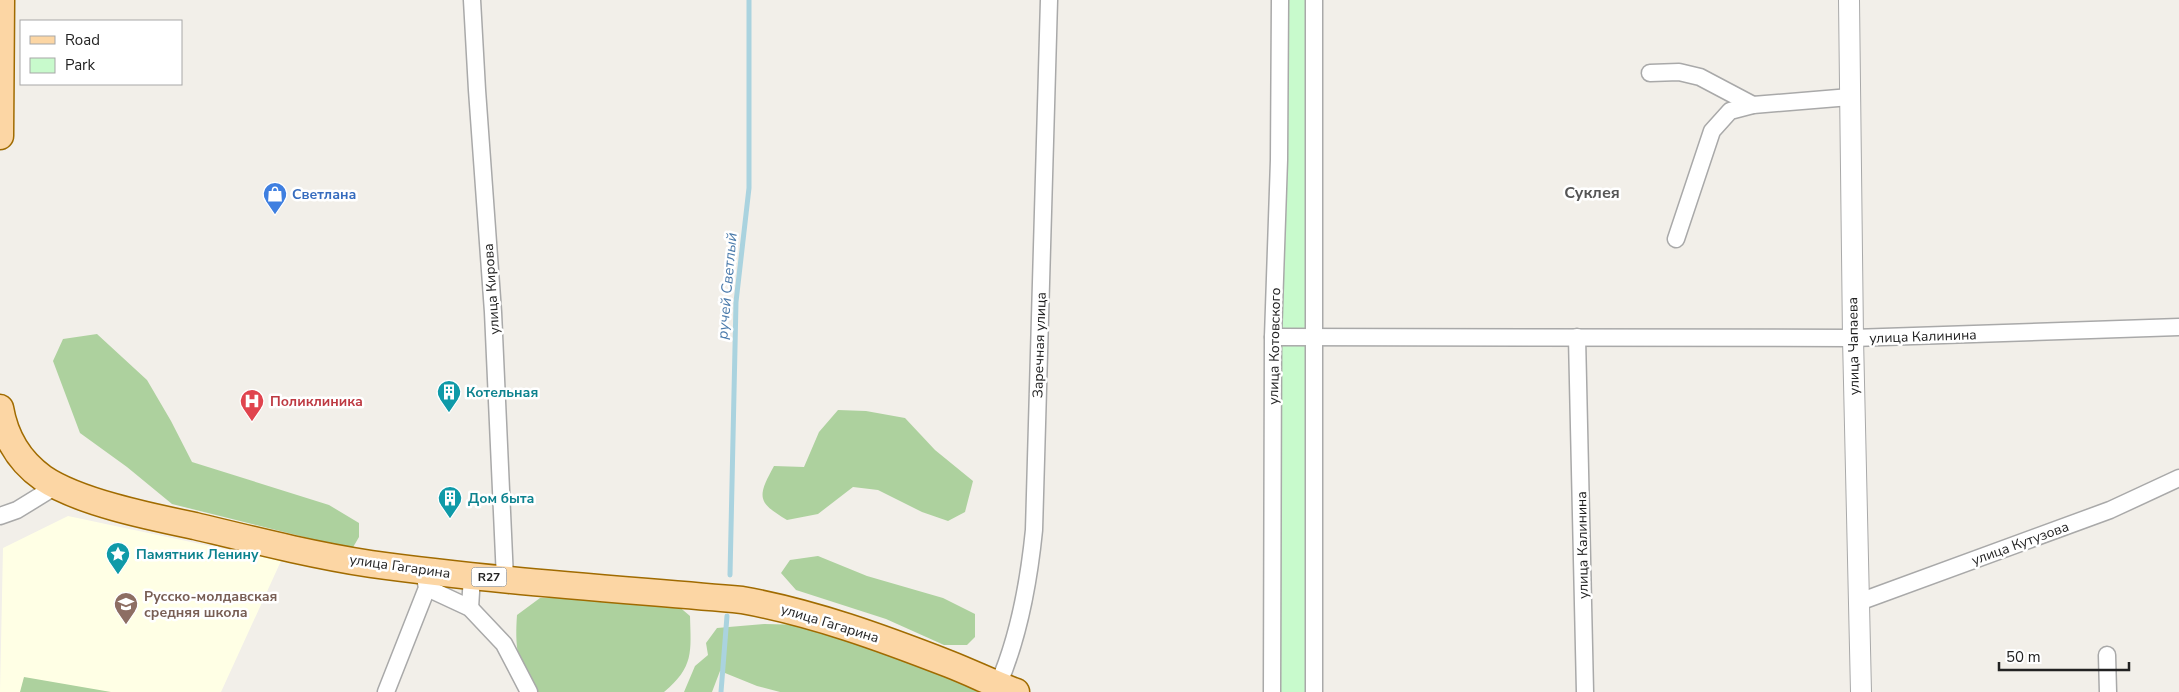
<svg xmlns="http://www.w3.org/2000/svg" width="2179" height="692" font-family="'Nunito Sans',sans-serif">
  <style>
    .education { fill: #ffffe5 }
    .forest { fill: #add19e }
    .park { fill: #c8facc }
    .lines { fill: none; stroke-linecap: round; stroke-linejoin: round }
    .stream { stroke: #aad3df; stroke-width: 5 }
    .minor-casing { stroke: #a9a9a9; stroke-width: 19 }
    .tertiary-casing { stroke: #a9a9a9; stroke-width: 22 }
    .primary-casing { stroke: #a06b00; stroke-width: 29 }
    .minor { stroke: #fff; stroke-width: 16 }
    .tertiary { stroke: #fff; stroke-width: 20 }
    .primary { stroke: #fcd6a4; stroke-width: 26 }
    .labels { text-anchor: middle; stroke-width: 5; stroke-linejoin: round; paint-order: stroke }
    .shield { fill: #fff; stroke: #646464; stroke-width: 1 }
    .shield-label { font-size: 12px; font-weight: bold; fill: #222 }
    .shop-label { font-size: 14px; font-weight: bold; fill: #366cbe; stroke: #fff; text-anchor: start }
    .street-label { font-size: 14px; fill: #222; stroke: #fff }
    .culture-label { font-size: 14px; font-weight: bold; fill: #0d838f; stroke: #fff; text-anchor: start }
    .health-label { font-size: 14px; font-weight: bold; fill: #be3a42; stroke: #fff; text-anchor: start }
    .education-label { font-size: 14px; font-weight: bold; fill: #785e54; stroke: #fff; text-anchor: start }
    .water-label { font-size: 15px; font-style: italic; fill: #4a7aab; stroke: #fff }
    .quarter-label { font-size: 16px; font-weight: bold; fill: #555; stroke: #fff }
  </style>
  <rect width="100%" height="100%" fill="#f2efe9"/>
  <polygon class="education" points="68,516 281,561 221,692 0,692 3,548"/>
  <g class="forest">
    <polygon points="97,334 147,380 171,421 192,462 329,505 359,523 359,537 352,549 172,504 127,467 80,433 53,361 63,339"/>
    <path d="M838 410 866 411 905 418 935 450 973 481 965 512 948 521 922 512 878 490 853 487 818 514 787 520C757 502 757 497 774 466L804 467 819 432Z"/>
    <polygon points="818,556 867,576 943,598 975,614 975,637 967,645 944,645 886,619 796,590 781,573 790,560"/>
    <path d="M605 596 677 605 690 616C691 652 694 667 664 692H537C516 670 515 643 517 615L540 598Z"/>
    <polygon points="764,624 808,625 999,692 780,692 757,686 720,671 712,692 684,692 695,666 708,655 706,643 717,628"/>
    <polygon points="24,677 111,692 20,692"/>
  </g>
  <polygon class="park" points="1280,0 1314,0 1314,692 1272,692"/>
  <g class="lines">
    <g class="stream">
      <polyline points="730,575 736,302 749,188 749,0"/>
      <polyline points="721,692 727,616"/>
    </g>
    <g class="minor-casing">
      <g id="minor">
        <polyline points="472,0 477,90 493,312 505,579"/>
        <polyline points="1314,0 1314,692"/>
        <polyline points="1650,73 1679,72 1700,77 1753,105"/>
        <polyline points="1676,239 1712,131 1730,111 1753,105 1850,97"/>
        <polyline points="1273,337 1853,338 2179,327"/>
        <polyline points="1577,337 1585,692"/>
        <polyline points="0,516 17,510 56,486"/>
        <polyline points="427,588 470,608 504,644 529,692"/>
        <polyline points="1859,602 2110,510 2179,478"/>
        <polyline points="470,608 472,576"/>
        <polyline points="2107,655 2108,692"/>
        <path d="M998 685C1018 639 1029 580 1034 530L1049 0"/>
        <polyline points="386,692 427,588 425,577"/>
        <polyline points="1272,692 1273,337 1279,160 1280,0"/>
      </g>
    </g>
    <g class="tertiary-casing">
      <polyline id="tertiary" points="1849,0 1853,338 1861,692"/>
    </g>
    <g class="primary-casing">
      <g id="primary">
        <polyline points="0,136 1,0"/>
        <path d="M0 408C5 437 19 461 43 478 78 502 152 517 195 526 253 540 312 555 371 564 494 581 619 589 742 600 814 613 882 638 949 664 972 673 994 684 1016 692"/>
      </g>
    </g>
    <use href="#minor" class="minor"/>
    <use href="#tertiary" class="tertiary"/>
    <use href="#primary" class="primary"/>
  </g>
  <defs>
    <g id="shop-pin" transform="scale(1.25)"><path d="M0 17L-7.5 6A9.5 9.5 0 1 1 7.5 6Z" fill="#3f7fe0" stroke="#fff"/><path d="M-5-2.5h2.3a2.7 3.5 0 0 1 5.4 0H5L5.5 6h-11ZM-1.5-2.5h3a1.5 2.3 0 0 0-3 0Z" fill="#fff"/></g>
    <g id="building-pin" transform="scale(1.25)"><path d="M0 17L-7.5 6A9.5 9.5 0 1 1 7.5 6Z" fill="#0f9aa8" stroke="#fff"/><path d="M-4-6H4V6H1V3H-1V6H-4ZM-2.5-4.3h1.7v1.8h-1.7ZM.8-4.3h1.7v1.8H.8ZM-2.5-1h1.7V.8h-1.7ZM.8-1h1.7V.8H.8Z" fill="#fff"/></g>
    <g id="hospital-pin" transform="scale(1.25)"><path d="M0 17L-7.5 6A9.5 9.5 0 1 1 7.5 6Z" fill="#e0444e" stroke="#fff"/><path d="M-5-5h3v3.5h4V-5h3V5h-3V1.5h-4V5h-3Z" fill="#fff"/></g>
    <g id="sight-pin" transform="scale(1.25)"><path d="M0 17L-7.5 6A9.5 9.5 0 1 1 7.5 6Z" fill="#0f9aa8" stroke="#fff"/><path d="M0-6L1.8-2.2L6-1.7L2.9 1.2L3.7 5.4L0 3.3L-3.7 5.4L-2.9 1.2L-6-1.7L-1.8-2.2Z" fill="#fff"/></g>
    <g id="school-pin" transform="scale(1.25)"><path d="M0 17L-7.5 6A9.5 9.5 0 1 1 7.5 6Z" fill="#8d6e63" stroke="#fff"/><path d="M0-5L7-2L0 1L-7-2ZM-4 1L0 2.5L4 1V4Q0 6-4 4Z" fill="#fff"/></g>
  </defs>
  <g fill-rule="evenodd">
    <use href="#shop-pin" x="275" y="194"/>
    <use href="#building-pin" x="449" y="392"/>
    <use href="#hospital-pin" x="252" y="401"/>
    <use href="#building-pin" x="450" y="498"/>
    <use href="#sight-pin" x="118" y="554"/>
    <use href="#school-pin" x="126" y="604"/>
  </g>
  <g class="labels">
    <rect class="shield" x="471.5" y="567.5" width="35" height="19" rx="4"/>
    <g class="shield-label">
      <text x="489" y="581">R27</text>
    </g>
    <g class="shop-label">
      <text x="292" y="199">Светлана</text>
    </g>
    <g class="street-label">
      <text transform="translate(491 289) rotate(-94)" y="5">улица Кирова</text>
      <text transform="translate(1923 336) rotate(-2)" y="5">улица Калинина</text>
      <text transform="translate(1039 345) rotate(-88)" y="5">Заречная улица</text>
      <text transform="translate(1274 346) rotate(-89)" y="5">улица Котовского</text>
      <text transform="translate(1853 346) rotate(-91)" y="5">улица Чапаева</text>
      <text transform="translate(2020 543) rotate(-20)" y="5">улица Кутузова</text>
      <text transform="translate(1582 545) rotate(-91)" y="5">улица Калинина</text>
      <text transform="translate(400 566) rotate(8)" y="5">улица Гагарина</text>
      <text transform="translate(830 623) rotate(17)" y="5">улица Гагарина</text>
    </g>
    <g class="culture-label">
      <text x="466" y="397">Котельная</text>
      <text x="468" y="503">Дом быта</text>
      <text x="136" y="559">Памятник Ленину</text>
    </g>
    <g class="health-label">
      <text x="270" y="406">Поликлиника</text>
    </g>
    <g class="education-label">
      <text x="144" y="601">Русско-молдавская<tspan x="144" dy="16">средняя школа</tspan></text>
    </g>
    <g class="water-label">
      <text transform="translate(727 286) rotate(-85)" y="5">ручей Светлый</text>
    </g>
    <g class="quarter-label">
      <text x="1592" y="198">Суклея</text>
    </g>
  </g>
  <rect x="20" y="20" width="162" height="65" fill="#ffffff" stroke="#a7a7a7"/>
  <rect x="30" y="36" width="25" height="8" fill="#fcd6a4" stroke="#a7a7a7"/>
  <text x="65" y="45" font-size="15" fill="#222222">Road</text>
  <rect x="30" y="58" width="25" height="15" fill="#c8facc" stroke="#a7a7a7"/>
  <text x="65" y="70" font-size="15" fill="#222222">Park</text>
  <path d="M1999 662v8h130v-8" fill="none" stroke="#222222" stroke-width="2.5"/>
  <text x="2006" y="662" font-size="15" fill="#222222" stroke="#ffffff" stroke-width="4" paint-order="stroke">50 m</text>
</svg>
